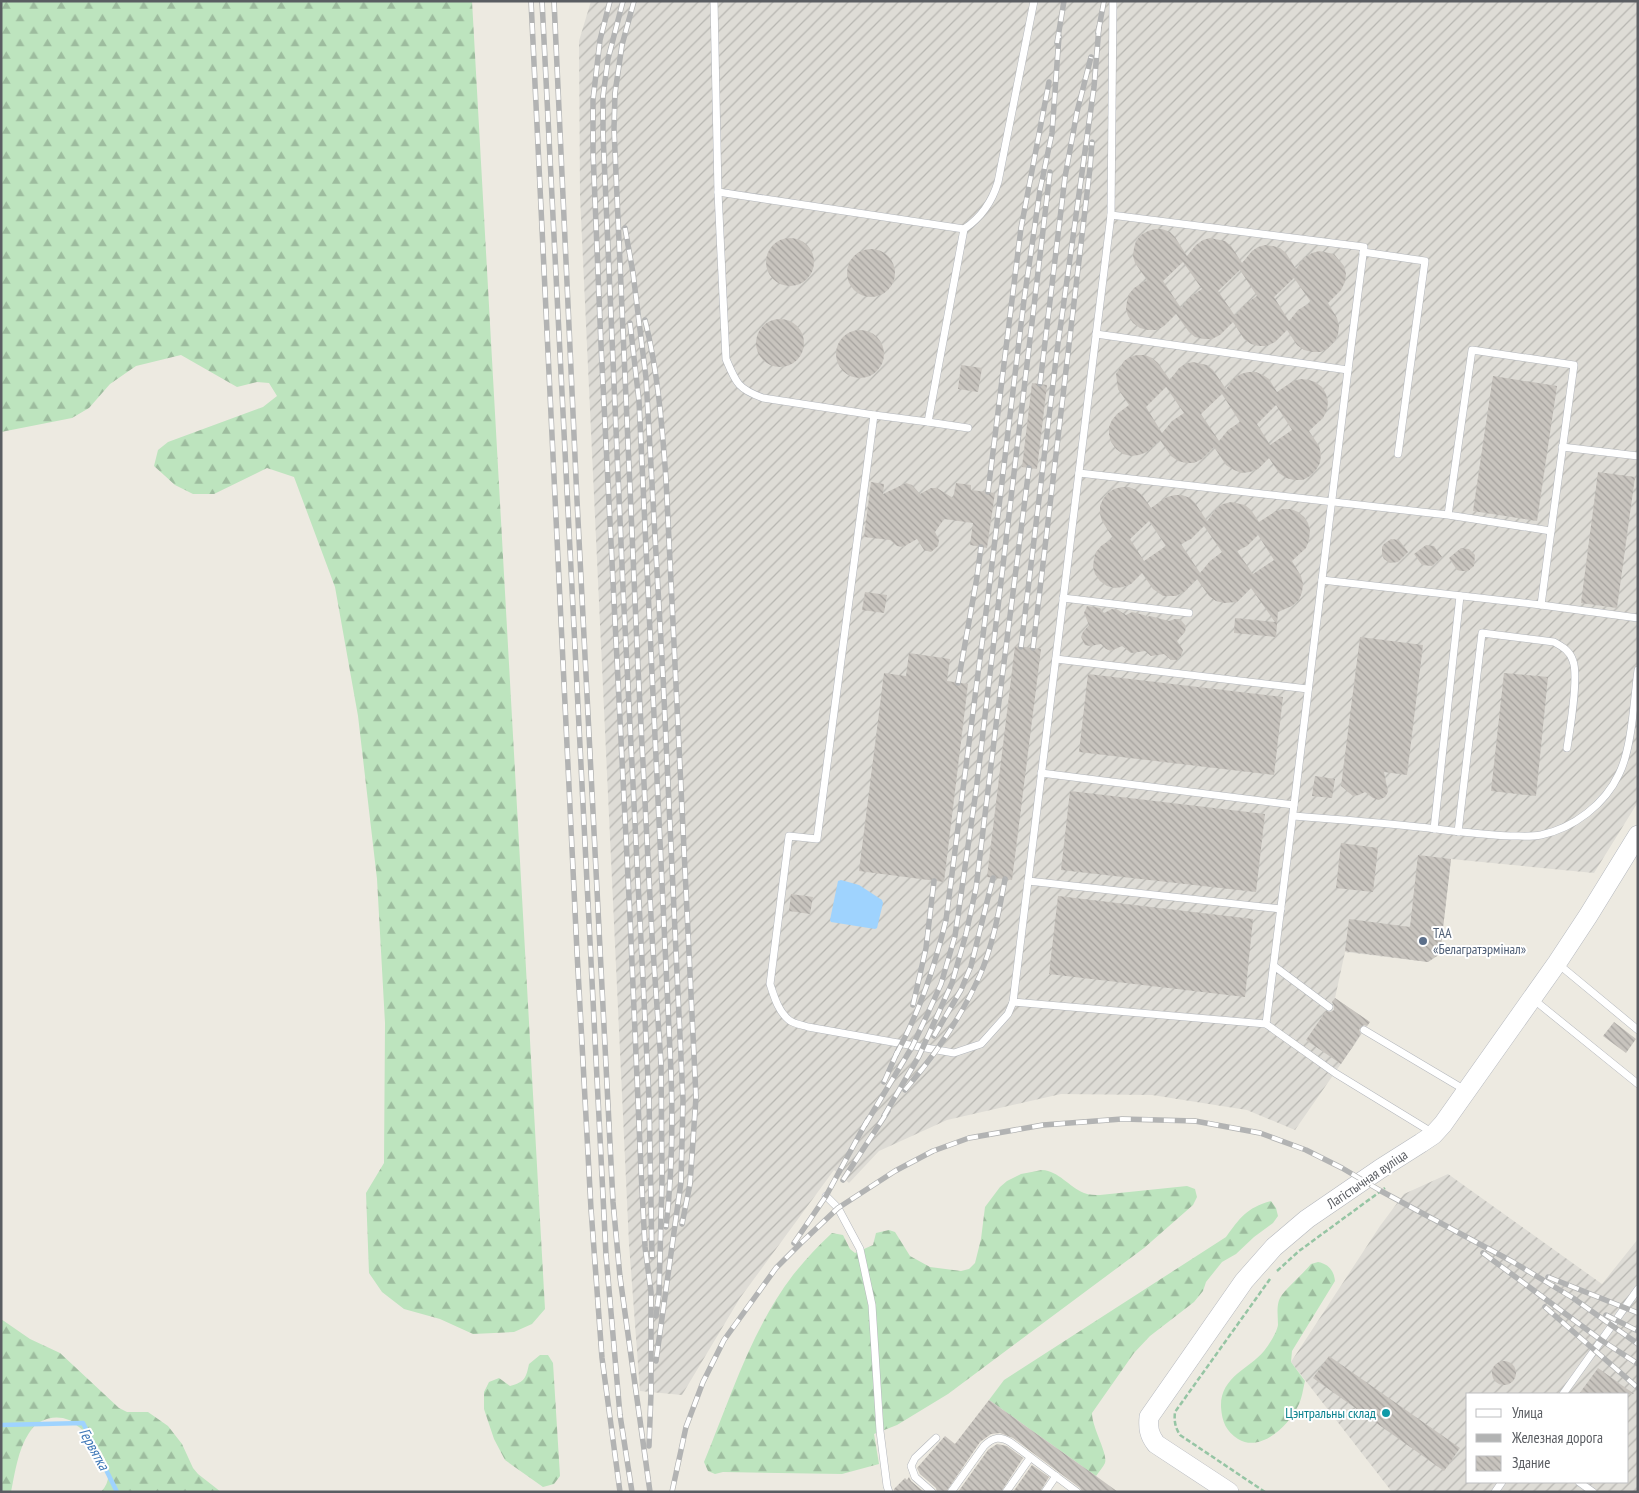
<svg xmlns="http://www.w3.org/2000/svg" width="1639" height="1493" font-family="'PT Sans Narrow',sans-serif">
  <style>
    .industrial { fill: url(#industrial-furrows); fill-rule: evenodd }
    .forest { fill: url(#forest-firs) }
    .water { fill: #9fd3fe }
    .lines { fill: none; stroke-linecap: round; stroke-linejoin: round }
    .stream { stroke: #9fd3fe; stroke-width: 4.5 }
    .building { fill: url(#building-back-hatch); fill-rule: evenodd }
    .lane-casing { stroke: #b4b7bc; stroke-width: 8 }
    .secondary-casing { stroke: #b5b8be; stroke-width: 20 }
    .path { stroke: #96c5a4; stroke-width: 2.5; stroke-dasharray: 5 2.5; stroke-linecap: butt }
    .lane { stroke: #fff; stroke-width: 7 }
    .secondary { stroke: #fff; stroke-width: 19 }
    .rail-casing { stroke: #b2b3b3; stroke-width: 5.5 }
    .rail { stroke: #fff; stroke-width: 4; stroke-dasharray: 11; stroke-linecap: butt }
    .service-dot { fill: #5c6f8a; stroke: #fff; stroke-width: 2 }
    .culture-dot { fill: #0f9aa8; stroke: #fff; stroke-width: 2 }
    .labels { text-anchor: middle; stroke-width: 4; stroke-linejoin: round; paint-order: stroke }
    .service-label { font-size: 14px; fill: #4e5e75; stroke: #fff; text-anchor: start }
    .street-label { font-size: 14px; fill: #5a5d62; stroke: #fff }
    .culture-label { font-size: 14px; fill: #0d838f; stroke: #fff; text-anchor: end }
    .water-label { font-size: 15px; font-style: italic; fill: #4079b8; stroke: #fff }
  </style>
  <defs>
    <pattern id="industrial-furrows" width="10" height="10" patternUnits="userSpaceOnUse" patternTransform="scale(1.25)"><rect width="10" height="10" fill="#dedcd6"/><path d="M-1 1l2-2M0 10L10 0M9 11l2-2" fill="none" stroke="#b7b6b1"/></pattern>
    <pattern id="forest-firs" width="22" height="20" patternUnits="userSpaceOnUse" patternTransform="scale(1.25)"><rect width="22" height="20" fill="#bde4be"/><path d="M5 1l3.5 6h-7zM16 11l3.5 6h-7z" fill="#9dbc9e"/></pattern>
    <pattern id="building-back-hatch" width="6" height="6" patternUnits="userSpaceOnUse" patternTransform="scale(1.25)"><rect width="6" height="6" fill="#c8c4be"/><path d="M-1 5l2 2M0 0l6 6M5-1l2 2" fill="none" stroke="#a5a29e"/></pattern>
  </defs>
  <rect width="100%" height="100%" fill="#edeae1"/>
  <g class="industrial">
    <polygon points="591,1 1638,1 1638,802 1594,873 1451,859 1440,954 1428,962 1345,952 1335,998 1370,1022 1295,1130 1247,1110 1152,1095 1061,1094 947,1120 879,1151 849,1183 834,1170 740,1298 682,1395 640,1391 629,1244 580,196 579,41"/>
    <path d="M1448 1174 1602 1284 1638 1239V1492H1392L1291 1362 1380 1226 1404 1194ZM1468 1394H1628V1482H1468Z"/>
  </g>
  <g class="forest">
    <polygon points="1,1 472,1 545,1309 532,1324 514,1332 473,1334 440,1319 404,1309 382,1292 369,1273 366,1193 384,1163 385,1023 377,879 358,716 335,587 294,477 267,468 214,494 193,494 175,485 154,466 158,450 168,442 263,407 277,396 269,383 257,382 237,387 181,355 136,366 110,384 89,408 72,418 1,432"/>
    <path d="M1042 1170C1059 1171 1069 1187 1084 1193 1089 1195 1095 1195 1100 1195L1187 1186 1195 1189 1197 1197 1193 1205 1144 1248 948 1394 897 1425 874 1434 879 1464 842 1474 723 1472 715 1474 708 1471 704 1462C730 1399 751 1330 793 1275 805 1260 818 1246 832 1233L843 1235 850 1249 855 1253 873 1245 876 1233 889 1230 895 1232 910 1256 930 1267 961 1271 969 1269 975 1263 981 1239 985 1207 1000 1187 1007 1181 1021 1174Z"/>
    <path d="M1271 1201 1276 1208 1278 1216 1273 1223 1254 1237 1236 1254 1222 1262 1206 1282 1203 1291 1194 1302 1150 1336 1134 1353 1092 1413C1092 1428 1108 1453 1105 1463 1103 1467 1099 1472 1096 1476L989 1400 1004 1380 1226 1237C1240 1218 1246 1208 1271 1201Z"/>
    <path d="M1318 1262C1329 1264 1334 1271 1335 1281L1292 1351 1291 1362 1305 1381C1303 1389 1302 1399 1298 1406 1288 1426 1261 1453 1238 1439 1226 1431 1222 1422 1221 1407 1220 1377 1249 1369 1264 1351 1269 1345 1277 1332 1278 1325 1278 1316 1276 1306 1280 1298 1285 1289 1304 1273 1311 1264Z"/>
    <path d="M1 1319 30 1339 60 1353 119 1408 127 1412H148L168 1426 182 1444 193 1468 198 1474 221 1492H101C121 1472 96 1440 79 1427 76 1425 73 1421 69 1420 55 1414 37 1419 29 1433 18 1450 15 1472 11 1492H1Z"/>
    <path d="M540 1355H548L553 1363 560 1476 554 1484 543 1487 505 1460 494 1439 484 1409V1392L489 1382 499 1378 510 1386C525 1382 526 1378 529 1364Z"/>
  </g>
  <polygon class="water" points="841,880 859,885 882,900 883,903 877,928 875,929 831,922 830,920 838,881"/>
  <g class="lines">
    <polyline class="stream" points="1,1425 83,1423 117,1492"/>
  </g>
  <g class="building">
    <path d="M1155 229H1162L1170 232 1175 237 1187 256 1196 245 1203 240 1210 238 1225 241 1231 246 1242 263 1252 251 1258 247 1265 245 1273 246 1280 248 1286 253 1296 269 1305 257 1312 253 1319 251 1334 254 1344 266 1346 274 1345 282 1341 290 1328 303 1337 318 1339 326 1338 335 1334 342 1328 348 1321 352H1312L1304 350 1297 345 1287 330 1275 342 1267 346H1259L1251 344 1244 339 1233 322 1220 335 1212 339H1204L1195 337 1189 332 1176 314 1164 326 1157 330H1148L1140 328 1133 323 1128 316 1126 309 1127 301 1129 294 1134 288 1147 280 1135 263 1133 256 1134 248 1136 241 1141 235 1148 231ZM1183 262 1202 289 1190 297 1181 308 1163 281ZM1240 270 1257 296 1245 304 1235 316 1218 291ZM1294 278 1311 302 1298 310 1289 321 1274 297Z"/>
    <circle cx="790" cy="262" r="24"/>
    <circle cx="871" cy="273" r="24"/>
    <circle cx="780" cy="343" r="24"/>
    <circle cx="860" cy="354" r="24"/>
    <path d="M1137 355H1145L1152 358 1158 363 1170 380 1179 368 1185 364 1193 362 1207 365 1213 370 1226 389 1234 378 1241 374 1248 372H1256L1263 375 1269 379 1277 392 1293 381 1301 379 1309 380 1315 382 1322 387 1326 394 1328 402 1327 410 1323 418 1309 431 1319 446 1321 454 1320 463 1316 470 1310 476 1303 480H1294L1286 478 1279 473 1269 458 1258 469 1250 472 1242 473 1234 470 1226 465 1214 447 1202 459 1194 463H1186L1178 461 1171 456 1160 440 1147 452 1139 455 1131 456 1123 454 1116 449 1111 442 1109 434V427L1112 420 1117 414 1129 405 1118 389 1116 374 1124 361 1130 357ZM1166 387 1184 413 1172 421 1162 433 1146 407ZM1222 394 1240 422 1228 430 1219 441 1201 414ZM1276 405 1292 430 1270 445 1257 424Z"/>
    <polygon points="961,365 982,368 978,392 958,389"/>
    <polygon points="1493,376 1557,386 1537,521 1473,511"/>
    <polygon points="1032,383 1047,385 1037,469 1022,467"/>
    <polygon points="1598,472 1635,477 1617,608 1581,603"/>
    <polygon points="871,482 884,484 883,494 906,483 912,485 920,494 931,488 937,488 953,498 956,483 971,485 971,490 995,493 987,548 970,545 973,523 944,519 935,532 939,540 938,546 931,552 924,550 917,539 903,547 897,546 890,540 864,537"/>
    <path d="M1122 487H1129L1136 490 1142 495 1151 508 1167 497 1175 495H1182L1190 498 1195 503 1207 521 1217 508 1223 504 1231 502 1245 505 1251 510 1259 522 1276 511 1283 509H1291L1298 512 1304 517 1308 523 1310 531 1309 540 1306 548 1292 561 1301 576 1303 584 1302 592 1299 600 1292 606 1278 612 1276 637 1234 633 1235 618 1275 622 1251 588 1237 602 1224 603 1216 601 1209 596 1197 579 1184 592 1176 596H1163L1153 589 1142 573 1131 584 1123 587 1115 588 1107 586 1100 581 1095 574 1093 566 1094 559 1096 552 1101 546 1113 538 1102 521 1100 514V506L1103 499 1108 493 1114 489ZM1149 521 1166 546 1144 561 1130 539ZM1204 526 1222 552 1210 561 1200 573 1181 544 1191 539ZM1258 535 1274 560 1253 574 1237 551 1247 546Z"/>
    <polygon points="1391,539 1399,540 1408,552 1398,562 1390,563 1384,559 1382,555 1382,547 1384,544"/>
    <polygon points="1426,545 1434,546 1442,557 1432,566 1422,565 1414,554"/>
    <polygon points="1461,548 1469,549 1475,555 1474,566 1468,571 1461,571 1457,570 1449,558"/>
    <polygon points="865,592 887,595 884,613 862,610"/>
    <polygon points="1087,606 1100,608 1104,613 1112,609 1118,610 1126,615 1132,612 1144,615 1147,617 1150,616 1169,621 1175,619 1180,619 1186,626 1185,632 1177,641 1183,650 1181,656 1177,660 1171,660 1164,654 1151,656 1145,651 1131,653 1122,646 1111,651 1106,649 1101,644 1090,646 1085,645 1081,637 1083,632 1089,625 1084,613"/>
    <polygon points="1360,637 1423,645 1407,775 1384,772 1388,792 1385,797 1379,800 1373,798 1365,792 1359,795 1353,796 1341,786"/>
    <polygon points="1015,646 1041,649 1012,880 987,877"/>
    <polygon points="909,653 950,659 947,681 968,684 944,882 859,871 884,673 906,676"/>
    <polygon points="1504,673 1548,677 1536,796 1491,791"/>
    <polygon points="1088,674 1283,697 1274,775 1079,752"/>
    <polygon points="1315,776 1335,779 1332,798 1312,796"/>
    <polygon points="1070,791 1265,814 1256,892 1061,870"/>
    <polygon points="1341,843 1378,848 1373,892 1336,888"/>
    <polygon points="1418,855 1451,859 1440,954 1428,962 1345,951 1349,919 1410,927"/>
    <polygon points="791,894 813,897 810,914 789,911"/>
    <polygon points="1058,896 1253,919 1245,997 1049,974"/>
    <polygon points="1335,998 1370,1022 1367,1026 1364,1025 1360,1027 1359,1030 1361,1034 1341,1064 1306,1040 1326,1011 1331,1012 1334,1010 1334,1005 1332,1002"/>
    <polygon points="1614,1022 1636,1039 1626,1053 1603,1036"/>
    <polygon points="1329,1356 1460,1448 1444,1471 1313,1378"/>
    <circle cx="1504" cy="1373" r="12"/>
    <polygon points="1598,1368 1634,1394 1579,1394"/>
    <polygon points="989,1400 1096,1476 1118,1492 1082,1492 1080,1488 1013,1438 1000,1433 991,1434 980,1442 946,1492 937,1492 936,1488 920,1474 917,1468 945,1436 955,1444"/>
    <polygon points="997,1444 1007,1446 1023,1458 1001,1492 958,1492 988,1450"/>
    <polygon points="1032,1465 1049,1477 1040,1492 1013,1492"/>
    <polygon points="909,1477 911,1481 924,1492 894,1492 894,1489 905,1478 907,1480"/>
  </g>
  <g class="lines">
    <g class="lane-casing">
      <g id="lane">
        <path d="M714 1 718 192 726 359C736 383 738 389 763 398L874 415"/>
        <polyline points="1113,1 1111,215 1013,1002 1266,1024 1294,805"/>
        <polyline points="718,192 964,229"/>
        <polyline points="1363,252 1425,261 1398,454"/>
        <polyline points="1096,334 1348,370 1364,247 1111,215"/>
        <polyline points="928,422 968,428"/>
        <polyline points="1562,447 1638,456"/>
        <polyline points="1079,473 1448,515 1472,350 1574,365 1551,531 1448,515"/>
        <polyline points="1322,580 1541,605 1551,531"/>
        <polyline points="1063,598 1189,613"/>
        <polyline points="1541,605 1638,618"/>
        <polyline points="1056,659 1308,689"/>
        <polyline points="1041,773 1294,805 1348,370"/>
        <path d="M1293 816C1340 820 1388 823 1436 829 1461 832 1486 835 1511 836 1521 836 1532 837 1541 835 1574 828 1605 804 1619 774 1632 748 1634 700 1638 670"/>
        <polyline points="1434,829 1460,596"/>
        <path d="M1458 832 1482 633 1554 642C1563 647 1570 651 1573 661 1579 677 1570 729 1567 748"/>
        <polyline points="1028,881 1281,909"/>
        <polyline points="1557,963 1638,1030"/>
        <polyline points="1274,966 1329,1007"/>
        <polyline points="1533,999 1638,1084"/>
        <path d="M1013 1002 1008 1014 981 1044 954 1053 808 1027C802 1025 794 1024 789 1020 778 1011 774 996 770 984L789 836 817 839 874 415 928 422 964 229C982 217 992 202 998 182L1034 1"/>
        <polyline points="1266,1024 1335,1073 1433,1133"/>
        <polyline points="1364,1030 1465,1090"/>
        <polyline points="826,1196 838,1208 860,1249 872,1305 880,1431 887,1486 889,1492"/>
        <polyline points="1563,1394 1638,1289"/>
        <polyline points="1579,1482 1593,1492"/>
        <polyline points="932,1492 915,1477 911,1466 915,1458 936,1438"/>
        <path d="M951 1492 984 1446C993 1437 1000 1436 1010 1442L1077 1492"/>
        <polyline points="1006,1492 1030,1458"/>
        <polyline points="1045,1492 1056,1476"/>
        <polyline points="1495,1492 1502,1482"/>
      </g>
    </g>
    <g class="secondary-casing">
      <path id="secondary" d="M1229 1492 1156 1444C1149 1435 1148 1428 1149 1417L1244 1281 1274 1247 1307 1219 1380 1169 1421 1143 1433 1135 1443 1124 1557 963 1588 916 1638 835"/>
    </g>
    <g class="path">
      <polyline points="1277,1271 1299,1251 1385,1188"/>
      <path d="M1265 1492 1180 1435C1175 1427 1174 1421 1175 1412L1270 1279"/>
    </g>
    <use href="#lane" class="lane"/>
    <use href="#secondary" class="secondary"/>
    <g class="rail-casing">
      <g id="rail">
        <polyline points="531,1 577,952 591,1209 602,1358 620,1492"/>
        <polyline points="542,1 606,1255 620,1415 632,1492"/>
        <polyline points="554,1 577,500 613,1202 620,1277 650,1492"/>
        <polyline points="610,1 600,40 593,100 593,152 601,345 630,917 641,1170 645,1247 651,1292 651,1393 649,1446"/>
        <polyline points="623,1 608,59 603,96 603,134 623,588 649,1098 652,1257"/>
        <polyline points="634,1 622,45 615,93 614,129 638,668 652,936 661,1063 662,1180 659,1294 656,1316"/>
        <polyline points="1098,33 1104,1"/>
        <polyline points="1057,43 1064,1"/>
        <polyline points="625,228 633,273 646,378 663,677 683,1100 681,1182 656,1361"/>
        <path d="M645 320C658 372 662 425 666 479L696 1097 690 1184 682 1224"/>
        <path d="M630 323 639 401 671 1072C673 1124 672 1175 666 1227"/>
        <polyline points="1040,384 1065,177 1077,112 1091,57"/>
        <polyline points="988,492 1021,228 1049,82"/>
        <polyline points="1021,647 1057,351 1094,87 1099,27"/>
        <polyline points="1033,648 1090,168 1092,142"/>
        <polyline points="958,683 977,577 981,547"/>
        <polyline points="913,1005 926,948 934,881"/>
        <polyline points="934,1036 961,990 971,966 993,878"/>
        <path d="M896 1055C920 1010 934 969 946 920L989 589 1024 300 1040 190 1052 133 1059 36"/>
        <polyline points="884,1082 899,1048"/>
        <path d="M905 1090C935 1055 961 1018 980 975 993 945 999 911 1005 879"/>
        <polyline points="884,1116 919,1056 952,983 966,934 976,888 996,725 1029,468"/>
        <polyline points="865,1125 912,1047 928,1013 941,984 955,936 976,791 1050,172"/>
        <polyline points="843,1180 888,1111"/>
        <polyline points="794,1243 826,1196 868,1119"/>
        <polyline points="1483,1253 1601,1340 1638,1364"/>
        <polyline points="1548,1277 1638,1313"/>
        <polyline points="1545,1307 1638,1388"/>
        <polyline points="1606,1315 1638,1331"/>
        <polyline points="672,1492 686,1427 703,1382 724,1340 776,1268 801,1243 838,1208 895,1171 933,1151 969,1138 1043,1125 1122,1119 1195,1121 1260,1133 1306,1150 1342,1168 1381,1191 1513,1262 1573,1298 1638,1344"/>
      </g>
    </g>
    <use href="#rail" class="rail"/>
  </g>
  <circle class="service-dot" cx="1423" cy="941" r="5"/>
  <circle class="culture-dot" cx="1386" cy="1413" r="5"/>
  <g class="labels">
    <g class="service-label">
      <text x="1433" y="938">ТАА<tspan x="1433" dy="16">«Белагратэрмінал»</tspan></text>
    </g>
    <g class="street-label">
      <text transform="translate(1367 1179) rotate(-34)" y="5">Лагістычная вуліца</text>
    </g>
    <g class="culture-label">
      <text x="1376" y="1418">Цэнтральны склад</text>
    </g>
    <g class="water-label">
      <text transform="translate(94 1449) rotate(61)" y="5">Гервятка</text>
    </g>
  </g>
  <rect width="1639" height="1493" fill="none" stroke="#5a5d62" stroke-width="5"/>
  <rect x="1466" y="1393" width="162" height="90" fill="#ffffff" stroke="#bdbec0"/>
  <rect x="1476" y="1409" width="25" height="8" fill="#ffffff" stroke="#bdbec0"/>
  <text x="1512" y="1418" font-size="15" fill="#5a5d62">Улица</text>
  <rect x="1476" y="1434" width="25" height="8" fill="#b2b3b3" stroke="#bdbec0"/>
  <text x="1512" y="1443" font-size="15" fill="#5a5d62">Железная дорога</text>
  <rect x="1476" y="1456" width="25" height="15" fill="url(#building-back-hatch)" stroke="#bdbec0"/>
  <text x="1512" y="1468" font-size="15" fill="#5a5d62">Здание</text>
</svg>
